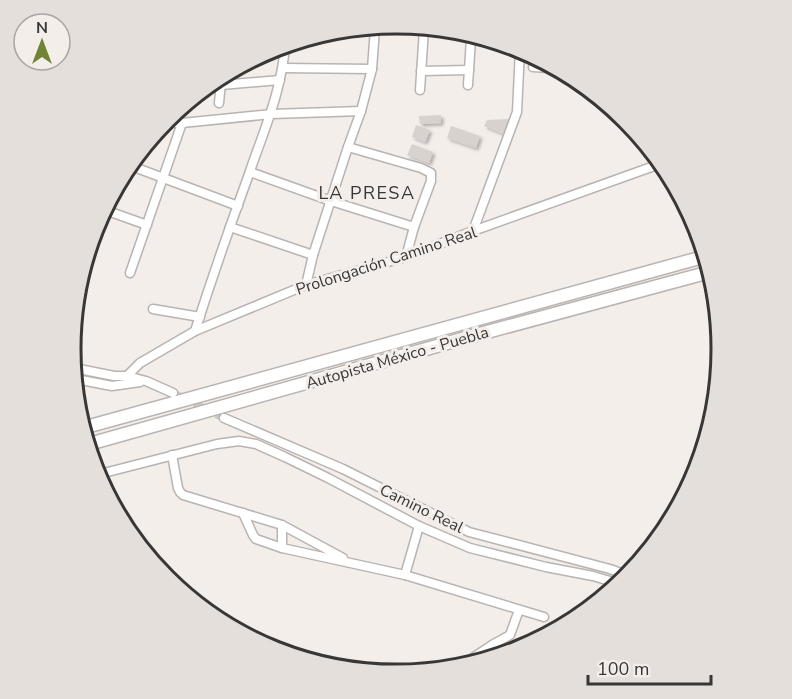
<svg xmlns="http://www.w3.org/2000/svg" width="792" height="699" font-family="'Nunito Sans',sans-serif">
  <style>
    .building { fill: #d7d2ce; filter: url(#shadow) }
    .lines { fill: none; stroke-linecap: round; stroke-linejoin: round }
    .minor-tunnel { stroke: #cfc9c6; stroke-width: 8; stroke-dasharray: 8 4; stroke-linecap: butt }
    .minor-casing { stroke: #b9b4b1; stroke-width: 11 }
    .highway-casing { stroke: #b9b4b1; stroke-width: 15 }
    .minor { stroke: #fff; stroke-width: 8 }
    .highway { stroke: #fff; stroke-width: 12 }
    .labels { text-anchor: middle; stroke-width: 6; stroke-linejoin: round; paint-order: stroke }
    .street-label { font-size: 16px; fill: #393735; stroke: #f4eeea }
    .neighbourhood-label { font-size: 18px; letter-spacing: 1.5px; fill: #393735; stroke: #f4eeea }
    .rim { fill: none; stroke: #393735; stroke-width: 3 }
  </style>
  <defs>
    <filter id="shadow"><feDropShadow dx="2.5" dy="2.5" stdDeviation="1.5" flood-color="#0004"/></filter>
  </defs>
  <rect width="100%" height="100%" fill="#f4eeea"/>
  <g class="building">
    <polygon points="441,115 441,123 420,124 419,116"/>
    <polygon points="510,119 504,134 484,126 487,120"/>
    <polygon points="416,125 430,130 425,142 412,137"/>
    <polygon points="451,126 480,136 476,148 447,138"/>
    <polygon points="412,144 433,152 429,163 407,155"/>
  </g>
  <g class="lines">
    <polyline class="minor-tunnel" points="173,393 224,418"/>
    <g class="minor-casing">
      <g id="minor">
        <polyline points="533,67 549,68"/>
        <polyline points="283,68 372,69"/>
        <polyline points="421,71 469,70"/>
        <polyline points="221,85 280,80"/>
        <polyline points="468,85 471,39"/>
        <polyline points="420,90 424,29"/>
        <polyline points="219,103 221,82"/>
        <polyline points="164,123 182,123 272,114 361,111"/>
        <polyline points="348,147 421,168 431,173 431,181 414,227 406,257"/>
        <polyline points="134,167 238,206"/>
        <polyline points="250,172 331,201 414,227"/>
        <polyline points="105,210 147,225"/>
        <polyline points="230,227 313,255"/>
        <polyline points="473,231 517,112 520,49"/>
        <polyline points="130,273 182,123"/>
        <polyline points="306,285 313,255 348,147 361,111 372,69 375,28"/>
        <polyline points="153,309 200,317"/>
        <path d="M195 331C212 278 230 226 249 174 264 130 281 93 285 46"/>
        <polyline points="74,368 114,376 127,376 146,381 173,393"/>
        <polyline points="127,376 140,363 195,331 306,285 406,257 473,231 657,165"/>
        <polyline points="76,379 112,386 140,382"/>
        <polyline points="224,418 343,469 469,532 610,569 629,576"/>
        <polyline points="172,455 178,488 180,492 183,495 282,525 343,558"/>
        <polyline points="96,475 217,444 239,441 256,444 285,457 328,478 419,526 470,548 546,567 593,576 620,584"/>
        <polyline points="243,513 253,535 256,539 282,548 405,575 544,617"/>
        <polyline points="282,548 282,525"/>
        <polyline points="405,575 419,526"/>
        <polyline points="468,661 492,645 510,635 519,610"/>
      </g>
    </g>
    <g class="highway-casing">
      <g id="highway">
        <polyline points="86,427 703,257"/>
        <polyline points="89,444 476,335 706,273"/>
      </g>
    </g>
    <use href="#minor" class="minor"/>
    <use href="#highway" class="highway"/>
  </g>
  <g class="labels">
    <g class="street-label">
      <text transform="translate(386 260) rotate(-18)" y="6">Prolongación Camino Real</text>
      <text transform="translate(397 357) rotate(-16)" y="6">Autopista México - Puebla</text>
      <text transform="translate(422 508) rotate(26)" y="6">Camino Real</text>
    </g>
    <g class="neighbourhood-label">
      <text x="367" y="199">LA PRESA</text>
    </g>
  </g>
  <path d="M0 0H792V699H0ZM81 349a315 315 0 1 1 630 0a315 315 0 1 1-630 0Z" fill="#e5dfdc" fill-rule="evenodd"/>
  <path class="rim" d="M81 349a315 315 0 1 1 630 0a315 315 0 1 1-630 0Z"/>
  <g transform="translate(42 42)"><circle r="28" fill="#f4eeea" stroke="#a9a5a2" stroke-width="1.5"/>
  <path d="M0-4.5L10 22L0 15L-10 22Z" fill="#718434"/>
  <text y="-9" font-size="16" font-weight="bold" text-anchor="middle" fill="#393735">N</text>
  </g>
  <path d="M588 675v9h123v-9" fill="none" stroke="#393735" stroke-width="3"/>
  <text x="597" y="675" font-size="18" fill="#393735" stroke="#f4eeea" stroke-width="4.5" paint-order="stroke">100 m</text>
</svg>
